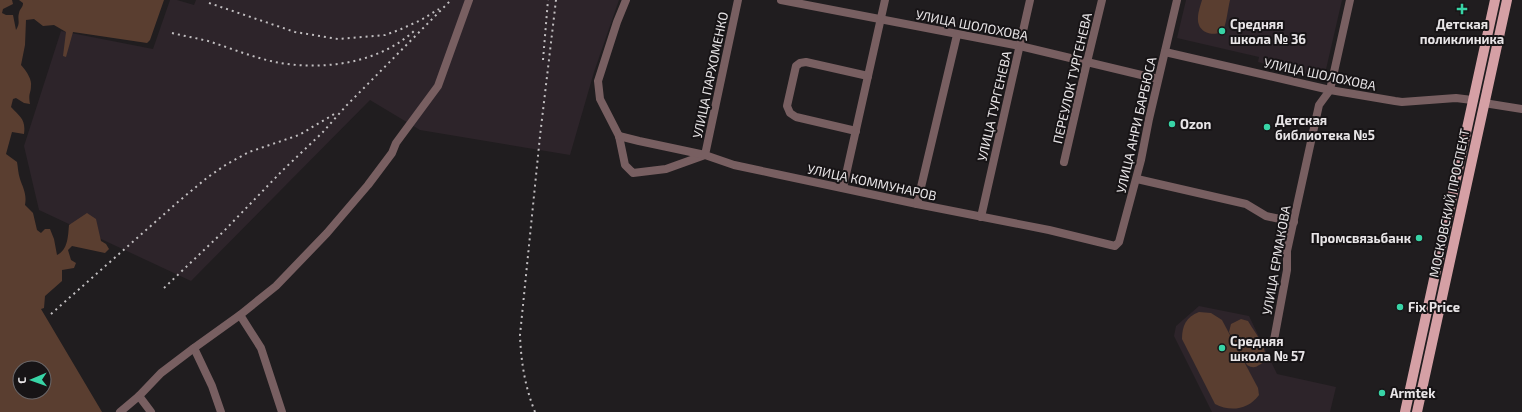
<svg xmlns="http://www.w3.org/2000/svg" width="1522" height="412" font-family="'Exo 2',sans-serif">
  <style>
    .built { fill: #2d242a }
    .green { fill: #5a3e30; fill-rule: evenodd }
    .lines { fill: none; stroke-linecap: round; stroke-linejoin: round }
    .minor { stroke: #785f61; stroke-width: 8 }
    .major { stroke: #d5a0a5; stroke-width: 10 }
    .rail { stroke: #c2bfc1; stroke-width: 2; stroke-dasharray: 2 4; stroke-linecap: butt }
    .poi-dot { fill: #38d4a6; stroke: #171416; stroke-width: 1.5 }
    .labels { text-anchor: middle; stroke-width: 4; stroke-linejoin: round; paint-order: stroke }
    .poi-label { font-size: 13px; font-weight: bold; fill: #e8e5e7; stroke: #171416; text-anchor: start }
    .street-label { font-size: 13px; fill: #e8e5e7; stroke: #171416 }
  </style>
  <rect width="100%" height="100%" fill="#201d1f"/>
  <g class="built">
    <polygon points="170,0 177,0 194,5 196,0 619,0 594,72 570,155 420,130 370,100 191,281 39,210 24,146 61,31 153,49"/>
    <polygon points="1186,0 1342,0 1324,78 1258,62 1259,57 1177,38"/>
    <polygon points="1199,306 1249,316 1277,374 1336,387 1330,412 1212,412 1174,336 1176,326"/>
  </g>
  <g class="green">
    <path d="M0 0H12L13 4 3 9 2 13 6 15H13L16 30C21 22 17 20 19 13 20 8 23 8 23 3L19 0H164L150 40 147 43 73 32 66 57 63 56 66 32 54 25 43 26 34 19 26 20 25 45 21 65C25 69 32 79 31 85 31 94 28 93 30 104L24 103 16 98 13 99 11 107C20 117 26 119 24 134L12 132 6 154 17 162C18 167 18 173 20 179 23 188 27 194 25 205L33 213 37 230 41 233 45 229H50L54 239 57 255C68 250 68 236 69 225L87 213 96 219 101 241 106 244 109 249 105 253 72 246 68 250 71 260 76 263 74 268 62 270V281L45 296 44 308 41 309 102 412H0ZM20 368H44V392H20Z"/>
    <path d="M1202 0H1230C1228 8 1227 20 1224 28 1219 38 1202 34 1199 25 1196 17 1200 7 1202 0Z"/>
    <path d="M1199 312 1211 313 1222 320 1258 388 1259 395C1248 410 1230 412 1215 404L1182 339C1182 326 1186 317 1199 312Z"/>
    <path d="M1241 319 1248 321C1254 332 1276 357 1259 365 1255 368 1252 368 1247 365L1229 332 1231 324Z"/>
  </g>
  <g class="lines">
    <g class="minor">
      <polyline points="626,0 617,22 598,81 600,99 619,136 625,165 633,173 666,169 705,155 734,165 776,174 917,204 1049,230 1115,246 1119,242 1141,160 1149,119 1177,0"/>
      <polyline points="781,0 1020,46 1158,79"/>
      <polyline points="1165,52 1330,90 1395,101 1402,102 1456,98 1472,100"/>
      <polyline points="1484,103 1522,109"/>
      <polyline points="856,131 796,117 790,113 787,106 796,66 800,63 806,62 868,76"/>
      <polyline points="619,136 639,141 705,155 738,0"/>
      <polyline points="1064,162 1087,62 1102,0"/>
      <polyline points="1137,179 1246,204 1266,216 1294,222"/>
      <polyline points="843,188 885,0"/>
      <polyline points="917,204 957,35"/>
      <polyline points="981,217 1030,0"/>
      <polyline points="240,315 261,348 282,412"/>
      <polyline points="1274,340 1287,270 1287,251 1319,105 1330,90 1350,0"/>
      <polyline points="194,348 212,386 221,412"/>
      <polyline points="139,396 151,412"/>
      <polyline points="120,412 139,396 161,373 194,348 240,315 276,286 327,233 368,185 392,153 396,143 438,86 469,0"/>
    </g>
    <g class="major">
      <polyline points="1405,412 1495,0"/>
      <polyline points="1417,412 1507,0"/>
    </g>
    <g class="rail">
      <polyline points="209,3 295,32 338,39 385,35 399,30 421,20 439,9"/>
      <path d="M172 33C184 36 196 38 208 41 230 48 252 57 275 62 321 71 378 64 414 31"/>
      <polyline points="543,60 548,0"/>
      <polyline points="164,288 224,231 283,170 322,133 346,106 451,0"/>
      <polyline points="51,314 179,201 208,177 227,164 249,152 299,135 336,113"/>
      <path d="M535 412C525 387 521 362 520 335L540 136 556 0"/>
    </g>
  </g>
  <g class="poi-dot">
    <path d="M1460 3h4v4h4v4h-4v4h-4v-4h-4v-4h4z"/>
    <circle cx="1222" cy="31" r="4"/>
    <circle cx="1172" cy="124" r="4"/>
    <circle cx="1267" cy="127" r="4"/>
    <circle cx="1419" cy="238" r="4"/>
    <circle cx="1400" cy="307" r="4"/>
    <circle cx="1222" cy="348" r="4"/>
    <circle cx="1382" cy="393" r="4"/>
  </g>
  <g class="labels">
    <g class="poi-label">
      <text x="1230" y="29">Средняя<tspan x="1230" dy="15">школа № 36</tspan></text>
      <text x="1462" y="29" text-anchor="middle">Детская<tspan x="1462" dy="15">поликлиника</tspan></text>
      <text x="1275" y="125">Детская<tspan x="1275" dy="15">библиотека №5</tspan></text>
      <text x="1180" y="129">Ozon</text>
      <text x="1411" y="243" text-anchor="end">Промсвязьбанк</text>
      <text x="1408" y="312">Fix Price</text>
      <text x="1230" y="346">Средняя<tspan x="1230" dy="15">школа № 57</tspan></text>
      <text x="1390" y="398">Armtek</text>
    </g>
    <g class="street-label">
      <text transform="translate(972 25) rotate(11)" y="5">УЛИЦА ШОЛОХОВА</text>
      <text transform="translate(1320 74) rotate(12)" y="5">УЛИЦА ШОЛОХОВА</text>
      <text transform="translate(710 75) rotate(-78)" y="5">УЛИЦА ПАРХОМЕНКО</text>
      <text transform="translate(1072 78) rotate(-77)" y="5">ПЕРЕУЛОК ТУРГЕНЕВА</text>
      <text transform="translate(994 106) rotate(-77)" y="5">УЛИЦА ТУРГЕНЕВА</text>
      <text transform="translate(1136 125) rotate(-77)" y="5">УЛИЦА АНРИ БАРБЮСА</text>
      <text transform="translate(872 182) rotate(12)" y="5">УЛИЦА КОММУНАРОВ</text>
      <text transform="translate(1449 203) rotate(-78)" y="5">МОСКОВСКИЙ ПРОСПЕКТ</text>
      <text transform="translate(1276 260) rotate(-80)" y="5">УЛИЦА ЕРМАКОВА</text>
    </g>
  </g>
  <g transform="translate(32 380) rotate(268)"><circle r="19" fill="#171416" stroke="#6b686a"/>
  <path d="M0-3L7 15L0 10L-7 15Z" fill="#38d4a6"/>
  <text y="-6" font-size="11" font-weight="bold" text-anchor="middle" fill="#e8e5e7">С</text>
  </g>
</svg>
